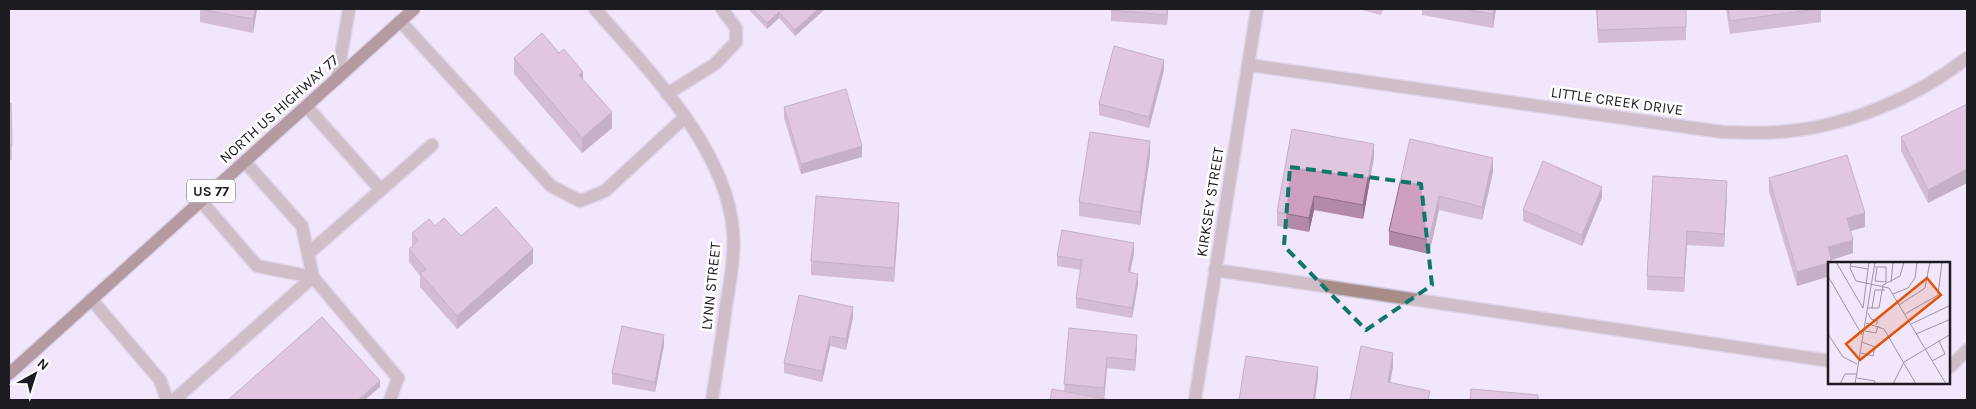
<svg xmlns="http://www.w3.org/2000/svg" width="1976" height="409" font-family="Karla,sans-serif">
<rect width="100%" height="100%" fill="#f1e6fc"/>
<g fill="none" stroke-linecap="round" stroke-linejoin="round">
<defs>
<g id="lane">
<path d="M400,21L551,186L580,201L605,191L685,117"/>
<path d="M667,94L715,64L736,42V28L722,9"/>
<path d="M307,107L381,190"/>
<path d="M245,162L302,226L313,277L398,378L390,400"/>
<path d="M200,200L257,266L313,277"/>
<path d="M308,254L432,145"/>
<path d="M1215,270L1830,361"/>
<path d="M91,299L160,380L167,400"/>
<path d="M1950,367L1967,350"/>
<path d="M174,400L313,277"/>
</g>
<g id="street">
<path d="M595,9C648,70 726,147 733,231C735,256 730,282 726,306C722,338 717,369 712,400"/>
<path d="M1249,65L1722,132C1740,132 1760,134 1779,132C1846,127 1914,99 1967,58"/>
<path d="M337,79L349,9"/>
<path d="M1195,400L1257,9"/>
</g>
<path id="primary" d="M9,374L414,9"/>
</defs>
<use href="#lane" stroke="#cbc1d5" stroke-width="15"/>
<use href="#street" stroke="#cbc1d5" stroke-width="15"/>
<use href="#primary" stroke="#cbc1d5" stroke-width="15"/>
<use href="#lane" stroke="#a78d87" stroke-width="12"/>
<use href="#street" stroke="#a78d87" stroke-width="12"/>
<use href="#primary" stroke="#6b4037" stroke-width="12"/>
</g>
<g fill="#b289a7">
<path d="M200,9H257L253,33L200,22Z"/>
<path d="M750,9H825L795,36L779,18L767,29L750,11Z"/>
<path d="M1111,9H1168L1167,25L1111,21Z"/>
<path d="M1358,9H1383L1381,15Z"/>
<path d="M1422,9H1496L1493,28L1422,15Z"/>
<path d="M1596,9H1686V40L1598,43Z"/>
<path d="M1726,9H1821V22L1730,34Z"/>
<path d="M514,58L583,80L612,128L582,153L514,74Z"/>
<path d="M1164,70L1149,128L1099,115V104Z"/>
<path d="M9,103H11L12,160H9Z"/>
<path d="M1967,104V183L1928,203L1901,151V137Z"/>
<path d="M784,107L862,157L801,174L784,118Z"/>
<path d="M1410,139L1493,172L1482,220L1439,210L1429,254L1389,245V231Z"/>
<path d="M1150,155L1140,225L1079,216V202Z"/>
<path d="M1374,157L1363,219L1314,210L1309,232L1277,226V212Z"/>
<path d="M1653,176L1727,194L1724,247L1687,245L1684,292L1647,290V276Z"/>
<path d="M1769,178L1865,227L1850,231L1853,253L1831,260L1832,263H1830V276L1797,286L1769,192Z"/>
<path d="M1602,197L1582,246L1523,221V210Z"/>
<path d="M899,216L894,282L811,275V261Z"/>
<path d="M435,226L461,236L533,263L457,329L420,287V276L409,262V249L412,246V233Z"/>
<path d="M1134,253L1130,272L1138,284L1132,318L1076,308V298L1081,270L1057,266V256Z"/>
<path d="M853,317L846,350L830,346L822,382L784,373V363Z"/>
<path d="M1069,328L1137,346L1135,371L1107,368L1104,399L1064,391Z"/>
<path d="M664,345L655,392L612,384V373Z"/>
</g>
<g fill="#916f88">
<path d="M255,9H257L253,33V19Z"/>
<path d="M818,9H825L795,36V30Z"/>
<path d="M1167,9H1168L1167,25Z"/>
<path d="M1494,9H1496L1493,28V14Z"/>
<path d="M779,12V18L767,29V23Z"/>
<path d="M1164,60V70L1149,128V117Z"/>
<path d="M583,72V87L579,75Z"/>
<path d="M612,112V128L582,153V138Z"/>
<path d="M1150,141V155L1140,225V212Z"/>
<path d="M1374,144V157L1363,219V205Z"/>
<path d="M862,146V157L801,174V164Z"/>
<path d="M1493,158V172L1482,220V207Z"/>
<path d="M1967,169V183L1928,203V190Z"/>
<path d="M1727,181V194L1724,247V234Z"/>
<path d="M1602,187V197L1582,246V235Z"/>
<path d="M1314,196V210L1309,232V218Z"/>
<path d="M1439,196V210L1429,254V240Z"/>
<path d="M899,203V216L894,282V268Z"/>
<path d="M1865,213V227L1847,232V218Z"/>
<path d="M1687,231V245L1684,292V278Z"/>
<path d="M1853,240V253L1828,261V247Z"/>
<path d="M1134,243V253L1128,283V272Z"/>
<path d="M533,249V263L457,329V316Z"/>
<path d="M1832,262V263H1830V276L1797,286V272Z"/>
<path d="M1138,274V284L1132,318V308Z"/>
<path d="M853,307V317L846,350V339Z"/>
<path d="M664,335V345L655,392V382Z"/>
<path d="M1137,335V346L1135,371V360Z"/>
<path d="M830,336V346L822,382V371Z"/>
<path d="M1393,353V367L1388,396V382Z"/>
<path d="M1107,357V368L1104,399V388Z"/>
<path d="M1318,367V378L1315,400H1313Z"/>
<path d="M380,381V387L365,400H358Z"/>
</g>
<g fill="#cf9fc2" stroke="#916f88">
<path d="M200,9H255L253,19Z"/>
<path d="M753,9H818L795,30L779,12L767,23Z"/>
<path d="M1111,9H1167V15L1111,10Z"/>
<path d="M1463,9H1494L1493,14Z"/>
<path d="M1597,9H1686V27L1598,30Z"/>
<path d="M1728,9H1817L1730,21Z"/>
<path d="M542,33L559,53L564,49L583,72L579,75L612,112L582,138L514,58Z"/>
<path d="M1114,46L1164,60L1149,117L1099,104Z"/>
<path d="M846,89L862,146L801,164L784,107Z"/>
<path d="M9,103H11L12,146H9Z"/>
<path d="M1967,104V169L1928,190L1901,137Z"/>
<path d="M1292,129L1374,144L1363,205L1314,196L1309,218L1277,212Z"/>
<path d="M1090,132L1150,141L1140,212L1079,202Z"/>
<path d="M1410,139L1493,158L1482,207L1439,196L1429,240L1389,231Z"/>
<path d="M1847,155L1865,213L1847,218L1853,240L1828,247L1832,262L1797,272L1769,178Z"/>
<path d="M1543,161L1602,187L1582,235L1523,210Z"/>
<path d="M1653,176L1727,181L1724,234L1687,231L1684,278L1647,276Z"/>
<path d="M816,196L899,203L894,268L811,261Z"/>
<path d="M496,207L533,249L457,316L420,273L426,269L409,249L418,241L412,233L429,219L435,226L444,218L461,236Z"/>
<path d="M1062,230L1134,243L1128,272L1138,274L1132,308L1076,298L1082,260L1057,256Z"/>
<path d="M799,295L853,307L846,339L830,336L822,371L784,363Z"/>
<path d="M322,317L380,381L358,400H228Z"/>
<path d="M622,326L664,335L655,382L612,373Z"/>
<path d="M1069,328L1137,335L1135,360L1107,357L1104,388L1064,384Z"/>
<path d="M1361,346L1393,353L1388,382L1430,391L1428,400H1350Z"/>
<path d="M1246,356L1318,367L1313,400H1239Z"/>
<path d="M1052,389L1110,400H1050Z"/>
<path d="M1471,389L1538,395V400H1470Z"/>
</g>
<path d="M0 0H1976V409H0ZM1290,167L1421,184L1432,285L1366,330L1284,246Z" fill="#f1e6fc" fill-opacity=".55" fill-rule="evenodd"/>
<path fill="none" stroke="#0f766e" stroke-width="4" stroke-dasharray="10 6" stroke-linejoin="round" d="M1290,167L1421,184L1432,285L1366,330L1284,246Z"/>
<g text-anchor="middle" stroke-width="5" stroke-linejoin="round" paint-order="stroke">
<rect fill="#fff" stroke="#625f64" stroke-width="1" x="187" y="179.5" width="48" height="23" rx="4"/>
<g font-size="14" font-weight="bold" fill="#1e1a22">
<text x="211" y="196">US 77</text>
</g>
<g font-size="15" fill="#1e1a22" stroke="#fff">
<text transform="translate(1617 101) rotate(8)" y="5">LITTLE CREEK DRIVE</text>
<text transform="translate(279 109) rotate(-42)" y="5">NORTH US HIGHWAY 77</text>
<text transform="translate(1210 202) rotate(-81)" y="5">KIRKSEY STREET</text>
<text transform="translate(711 286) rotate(-84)" y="5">LYNN STREET</text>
</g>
</g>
<g transform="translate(1828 262)">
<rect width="122" height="122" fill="#f1e6fc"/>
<path fill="none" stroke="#9d94a5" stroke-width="1" d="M8,0L35,46M23,0L22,6L28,19L61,26L118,122M22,4L40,7M47,5H58V20L47,19L49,6M0,14L34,73M63,20L65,0M65,32L80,26L87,16L89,0M71,43L97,26L102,0M35,46L41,0M39,46H51L55,23L72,14L76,0M44,46L47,28H57M40,51L43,57L50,59L48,63M77,52L110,33L114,0M38,61L56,67L88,122M83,62L123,43M37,69L48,71L50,64M0,72L15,95L29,102M88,72L123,57M33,91L45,94L47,85L34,80M104,99L117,92L111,79M29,116L47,119L46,122M12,122L17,112H28M27,122L47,0M65,122L76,100L123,72"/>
<path fill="#de560d" fill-opacity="0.15" stroke="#de560d" stroke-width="2.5" d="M99,16L113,33L32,98L18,82Z"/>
<rect width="122" height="122" fill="none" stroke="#1e1a22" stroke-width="2.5"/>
</g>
<rect width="1976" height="409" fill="none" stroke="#1e1a22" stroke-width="20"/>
<g transform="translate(35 374) rotate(39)" stroke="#ffffff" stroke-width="4" paint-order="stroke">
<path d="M0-4L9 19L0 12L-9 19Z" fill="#1e1a22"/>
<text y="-8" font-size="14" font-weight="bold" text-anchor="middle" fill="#1e1a22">N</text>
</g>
</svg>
